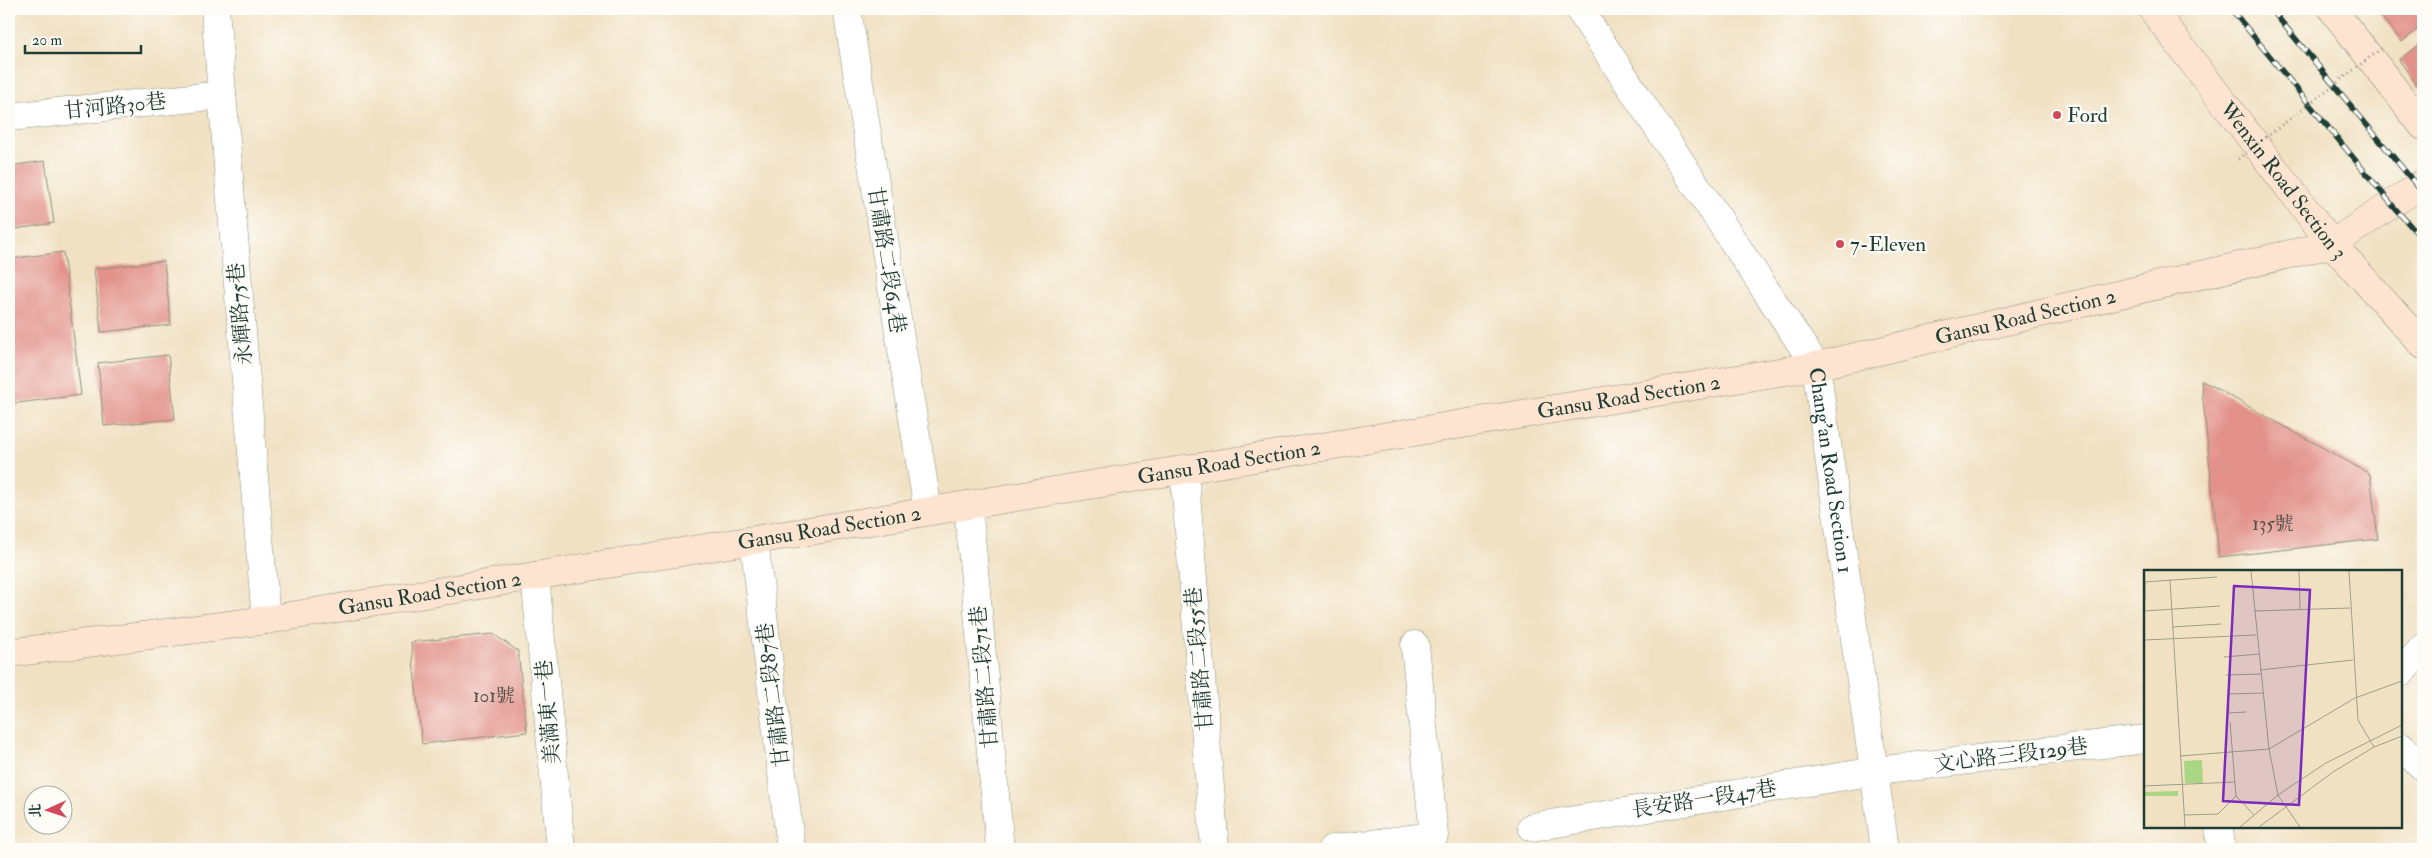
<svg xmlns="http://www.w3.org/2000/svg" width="2432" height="858" font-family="'IM FELL Double Pica','Noto Serif TC',serif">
<rect width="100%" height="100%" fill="#fdfcf7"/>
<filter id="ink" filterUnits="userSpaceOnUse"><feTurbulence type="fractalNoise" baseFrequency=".02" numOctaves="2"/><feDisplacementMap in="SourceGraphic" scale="10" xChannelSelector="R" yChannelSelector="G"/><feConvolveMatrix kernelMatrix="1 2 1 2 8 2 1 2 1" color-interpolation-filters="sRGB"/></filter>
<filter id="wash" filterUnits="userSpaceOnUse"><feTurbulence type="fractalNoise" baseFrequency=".0096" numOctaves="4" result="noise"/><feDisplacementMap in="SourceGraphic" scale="20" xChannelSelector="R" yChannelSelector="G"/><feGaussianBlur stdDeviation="1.12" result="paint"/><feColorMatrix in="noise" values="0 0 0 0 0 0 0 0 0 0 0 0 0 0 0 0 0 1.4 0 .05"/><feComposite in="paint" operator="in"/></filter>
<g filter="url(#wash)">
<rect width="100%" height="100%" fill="#f1e1c3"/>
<g id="blocks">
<g fill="#e2928a">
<path d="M2375,9H2423V25L2402,42Z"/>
<path d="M2423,42V85L2419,88L2399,60Z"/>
<path d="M45,161L54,223L9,230V166Z"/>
<path d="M63,252L81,395L9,404V259Z"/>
<path d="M164,261L171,325L101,332L94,269Z"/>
<path d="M168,355L175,419L104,426L98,363Z"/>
<path d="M2201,380L2370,474L2378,539L2219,557Z"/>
<path d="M493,634L518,651L527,732L422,744L411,642Z"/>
</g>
</g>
</g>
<g filter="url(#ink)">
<use href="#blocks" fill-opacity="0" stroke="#888f7c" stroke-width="1"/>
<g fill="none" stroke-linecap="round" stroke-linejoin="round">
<defs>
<g id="street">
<path d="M215,9L266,620"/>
<path d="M847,9L928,511"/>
<path id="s1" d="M1579,9L1816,366L1885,849"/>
<path d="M9,117L222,95"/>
<path d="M1184,469L1215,849"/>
<path d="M968,505L1000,849"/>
<path d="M754,540L791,849"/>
<path d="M535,576L561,849"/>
<path d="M2401,672L2423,648"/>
<path d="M2401,747L2423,767"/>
<path d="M1532,827L1876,771L2146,739"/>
<path d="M2219,827L2221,849"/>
<path d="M1332,849L1434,836L1415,645"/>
</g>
<g id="secondary">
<path id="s2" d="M2152,9L2332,244L2423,345"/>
<path d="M2332,9L2423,126"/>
<path id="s3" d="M9,653L266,620L1816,366L2332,244L2423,183"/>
</g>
</defs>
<use href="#street" stroke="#888f7c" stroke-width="29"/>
<use href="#secondary" stroke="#888f7c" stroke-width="29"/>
<use href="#street" stroke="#fff" stroke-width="28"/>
<use href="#secondary" stroke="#fde4d0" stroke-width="28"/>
<defs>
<g id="rail">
<path d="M2231,9L2393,206L2423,240"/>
<path d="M2271,9L2423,193"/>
</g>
</defs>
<use href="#rail" stroke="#1f3d34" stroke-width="5.5"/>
<use href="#rail" stroke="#fdfcf7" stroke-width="4" stroke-dasharray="11" stroke-linecap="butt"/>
<path stroke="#888f7c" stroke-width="3" stroke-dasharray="1 4" stroke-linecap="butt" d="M2238,159L2382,48"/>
</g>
</g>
<g fill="#d1495b" stroke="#fdfcf7" stroke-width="2">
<circle cx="2057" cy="115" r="5"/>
<circle cx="1840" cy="244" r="5"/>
</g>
<g text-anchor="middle" stroke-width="4.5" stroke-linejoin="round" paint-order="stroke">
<g font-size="19" fill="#50524a">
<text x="2273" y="530">135號</text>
<text x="494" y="702">101號</text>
</g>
<g font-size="21" fill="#1f3d34" stroke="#fdfcf7">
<text transform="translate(115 106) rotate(-6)" y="7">甘河路30巷</text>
<text dy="7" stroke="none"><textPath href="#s2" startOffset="216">Wenxin Road Section 3</textPath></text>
<text transform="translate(887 260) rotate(81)" y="7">甘肅路二段64巷</text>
<text transform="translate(240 314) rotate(-95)" y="7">永輝路75巷</text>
<text dy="7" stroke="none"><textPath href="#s3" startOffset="2045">Gansu Road Section 2</textPath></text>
<text dy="7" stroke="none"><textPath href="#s3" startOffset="1640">Gansu Road Section 2</textPath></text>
<text dy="7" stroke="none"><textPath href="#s3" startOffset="1235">Gansu Road Section 2</textPath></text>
<text dy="7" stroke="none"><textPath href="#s1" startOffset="534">Chang’an Road Section 1</textPath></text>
<text dy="7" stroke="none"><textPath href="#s3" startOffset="830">Gansu Road Section 2</textPath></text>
<text dy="7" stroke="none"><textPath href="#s3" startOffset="425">Gansu Road Section 2</textPath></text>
<text transform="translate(1199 659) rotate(-95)" y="7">甘肅路二段55巷</text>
<text transform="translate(984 677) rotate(-95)" y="7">甘肅路二段71巷</text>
<text transform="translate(773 695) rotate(-97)" y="7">甘肅路二段87巷</text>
<text transform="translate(548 712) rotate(-95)" y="7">美滿東一巷</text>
<text transform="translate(2011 755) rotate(-7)" y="7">文心路三段129巷</text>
<text transform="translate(1704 799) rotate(-9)" y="7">長安路一段47巷</text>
</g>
<g font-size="21" fill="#1f3d34" stroke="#fdfcf7" text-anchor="start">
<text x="2067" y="122">Ford</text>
<text x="1850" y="251">7-Eleven</text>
</g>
</g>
<g transform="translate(2144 570)">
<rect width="258" height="258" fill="#f1e1c3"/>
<path d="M58,190L59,213H41L40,191ZM34,221V226H0V222Z" fill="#a9d683"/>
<path fill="none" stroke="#9d9f8a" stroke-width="1" d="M107,1L125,179L134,225L156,257M155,1L156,39M205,1L214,150L230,177M26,10L41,257M0,12L73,7M1,12V29M0,41L76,36M110,41L206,38M28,57L77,54M0,70L112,65M80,87L115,84M116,100L209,90M82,105L117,104M102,142L85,143L84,124L119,123M86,152L92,226M36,186L125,179L211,128L258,111M0,216L91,212M92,226L110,245M40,245L74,244L92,226M96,257L134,225L182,193L258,155M115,257L189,202L230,177L258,166"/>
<path fill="#7b2cbf" fill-opacity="0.15" stroke="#7b2cbf" stroke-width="2.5" d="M90,16L166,20L155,235L79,231Z"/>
<rect width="258" height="258" fill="none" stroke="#1f3d34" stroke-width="2.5"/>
</g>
<rect width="2432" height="858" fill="none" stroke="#fdfcf7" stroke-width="30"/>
<g transform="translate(48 810) rotate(267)"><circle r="24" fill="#fdfcf7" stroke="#a4b0a9"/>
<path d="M0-4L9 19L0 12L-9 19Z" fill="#d1495b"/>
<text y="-8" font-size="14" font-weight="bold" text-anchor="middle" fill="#1f3d34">北</text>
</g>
<path d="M25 45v8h116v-8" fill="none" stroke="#1f3d34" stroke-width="2.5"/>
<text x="32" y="45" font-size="15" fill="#1f3d34" stroke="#fdfcf7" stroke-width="4" paint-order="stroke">20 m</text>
</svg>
